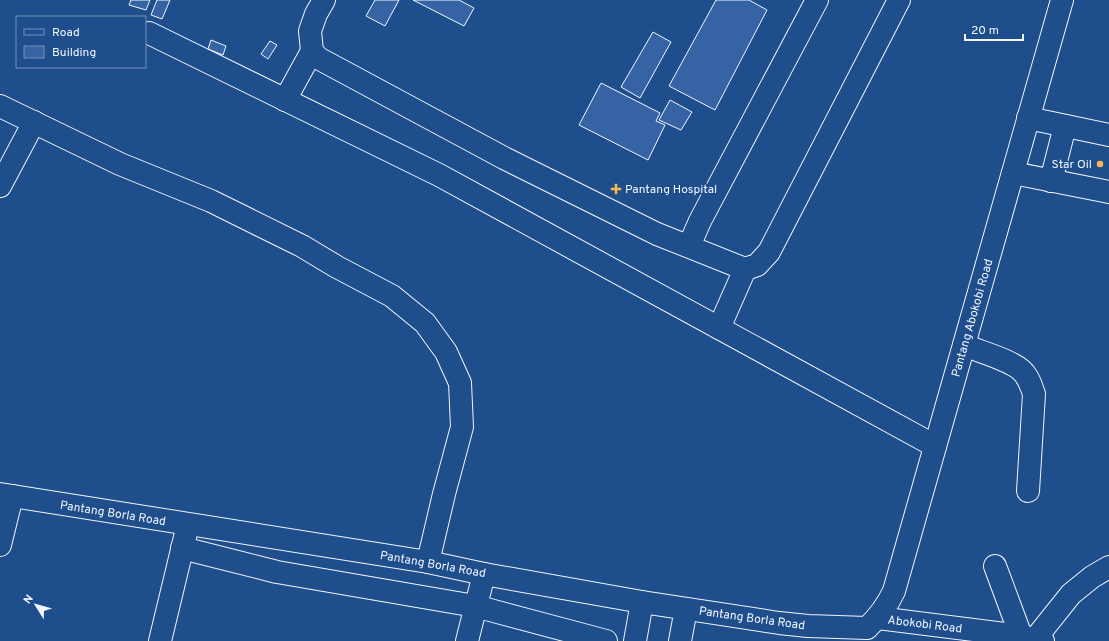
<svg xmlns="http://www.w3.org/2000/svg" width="1109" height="641" font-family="Overpass,sans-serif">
<rect width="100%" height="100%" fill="#1f4e8c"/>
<g fill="#3563a3" stroke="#f2f6ff">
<path d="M131,0H150L146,10L129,5Z"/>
<path d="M157,0H170L162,19L151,15Z"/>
<path d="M375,0H399L385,26L366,16Z"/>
<path d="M413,0H459L474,8L464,26Z"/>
<path d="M716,0H749L767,10L715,110L669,86Z"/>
<path d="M653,32L671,42L640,98L621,87Z"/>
<path d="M211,40L226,46L223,55L208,49Z"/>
<path d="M270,41L277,45L268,59L261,54Z"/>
<path d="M601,83L660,113L656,121L665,125L648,160L579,125Z"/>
<path d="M670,100L692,112L681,130L659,120Z"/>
</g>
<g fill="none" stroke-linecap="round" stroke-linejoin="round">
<defs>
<g id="minor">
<path d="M324,0L316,14L310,31L312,51L318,58L504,158L657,234L745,269L757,265L769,252L899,0"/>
<path d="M149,33L439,175L935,446"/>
<path d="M285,100L312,51"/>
<path d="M0,106L120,164L211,201L302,246L337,267L392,296L425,323L446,352L460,383L462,427L444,494L428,562"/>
<path d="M1028,118L1109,135"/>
<path d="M1013,173L1109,192"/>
<path d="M1051,181L1065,126"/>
<path d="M0,186L34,122"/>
<path d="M689,246L700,221L817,0"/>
<path d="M719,328L745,269"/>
<path d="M964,345C980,352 1008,359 1021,370C1028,376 1031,385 1034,394L1028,491"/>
<path d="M0,494L428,562L484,574L642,602L779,623L808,626L867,628"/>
<path d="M0,545L12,496"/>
<path d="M182,548L277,572L475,606L606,641"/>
<path d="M995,566L1021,636"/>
<path d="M878,618L1021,636L1043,641"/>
<path d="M867,628C879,617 887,606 894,591L1062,0"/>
<path d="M1035,639L1071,594L1092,577L1109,567"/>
<path d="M160,641L186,533"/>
<path d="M467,641L484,574"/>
<path d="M635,641L642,602"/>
<path d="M680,641L686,609"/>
</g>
</defs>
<use href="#minor" stroke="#f2f6ff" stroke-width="24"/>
<use href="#minor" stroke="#1f4e8c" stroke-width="22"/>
</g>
<g fill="#ffb74d" stroke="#1f4e8c" stroke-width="1.5">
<circle cx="1100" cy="164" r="4"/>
<path d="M614 183h4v4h4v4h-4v4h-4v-4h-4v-4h4z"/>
</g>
<g text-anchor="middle" stroke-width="3" stroke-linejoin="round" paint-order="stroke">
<g font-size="12" fill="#f2f6ff" stroke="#1f4e8c" text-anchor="end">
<text x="1092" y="168">Star Oil</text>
<text x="625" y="193" text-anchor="start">Pantang Hospital</text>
</g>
<g font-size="12" fill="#f2f6ff" stroke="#1f4e8c">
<text transform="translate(972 318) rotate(-74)" y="4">Pantang Abokobi Road</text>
<text transform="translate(113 513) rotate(9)" y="4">Pantang Borla Road</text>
<text transform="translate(433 564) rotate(10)" y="4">Pantang Borla Road</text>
<text transform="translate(752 618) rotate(8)" y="4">Pantang Borla Road</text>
<text transform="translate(925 624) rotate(7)" y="4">Abokobi Road</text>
</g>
</g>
<rect x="16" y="16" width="130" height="52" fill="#1f4e8c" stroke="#7391ba"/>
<rect x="24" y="29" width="20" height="6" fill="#1f4e8c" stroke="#7391ba"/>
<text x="52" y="36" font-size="12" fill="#f2f6ff">Road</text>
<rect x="24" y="46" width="20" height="12" fill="#3563a3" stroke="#7391ba"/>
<text x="52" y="56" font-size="12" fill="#f2f6ff">Building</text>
<g transform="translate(36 605) rotate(307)" stroke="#1f4e8c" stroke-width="3" paint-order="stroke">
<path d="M0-3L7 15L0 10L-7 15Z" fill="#f2f6ff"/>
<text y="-6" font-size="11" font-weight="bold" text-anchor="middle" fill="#f2f6ff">N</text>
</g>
<path d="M965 34v6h58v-6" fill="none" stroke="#f2f6ff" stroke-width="2"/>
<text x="971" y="34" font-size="12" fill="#f2f6ff" stroke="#1f4e8c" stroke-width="3" paint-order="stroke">20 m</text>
</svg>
